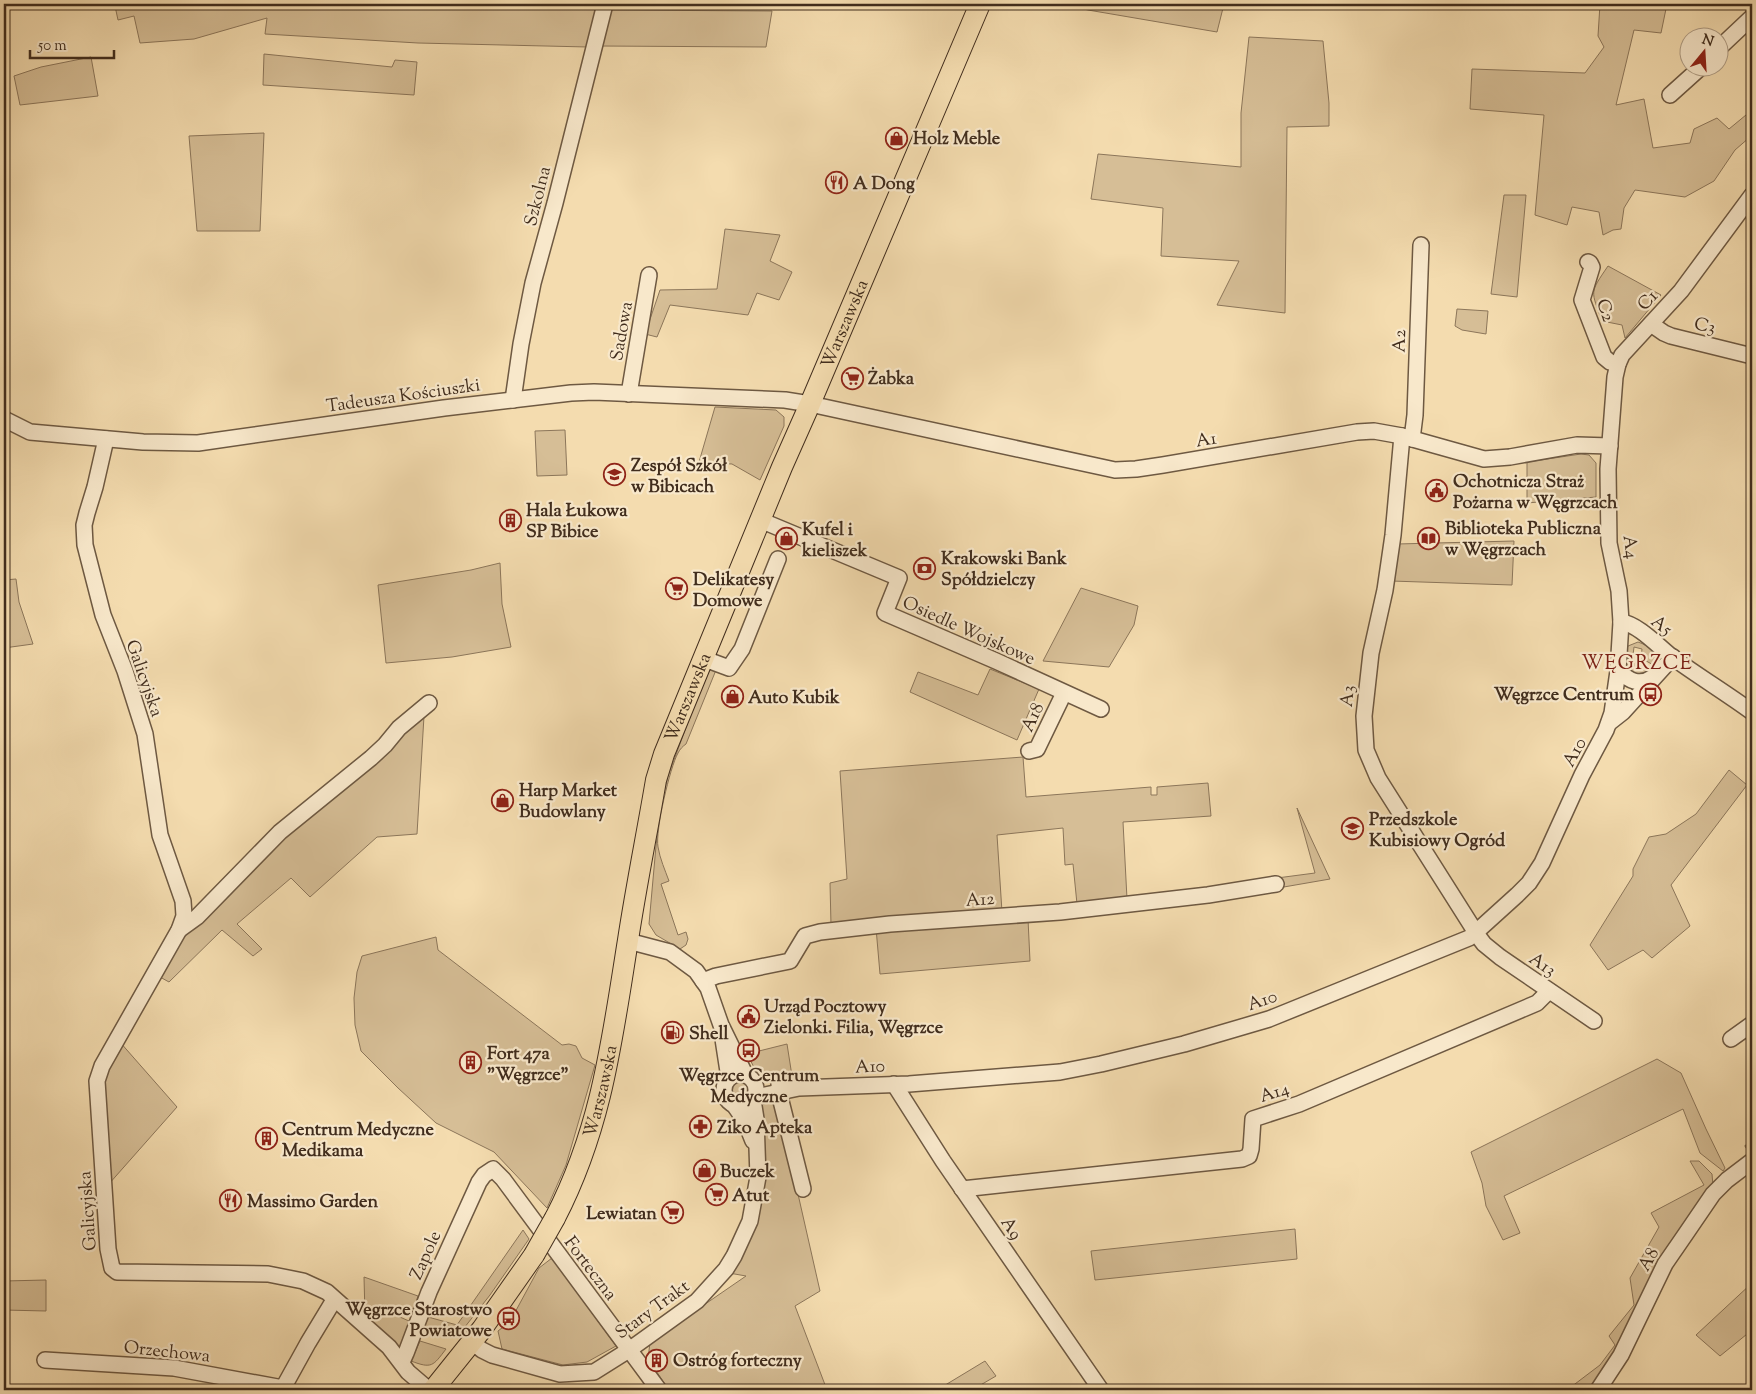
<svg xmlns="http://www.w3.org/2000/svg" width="1756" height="1394" font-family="'Sorts Mill Goudy',serif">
<rect width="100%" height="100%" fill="#f4dcaf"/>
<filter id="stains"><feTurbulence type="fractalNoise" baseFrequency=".004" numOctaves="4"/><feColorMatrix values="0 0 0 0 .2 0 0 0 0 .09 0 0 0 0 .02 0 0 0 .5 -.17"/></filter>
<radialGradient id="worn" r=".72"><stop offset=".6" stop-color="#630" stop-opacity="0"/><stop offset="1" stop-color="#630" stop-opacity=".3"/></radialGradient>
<g fill="#d6be96" stroke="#8c765a">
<path d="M122,4H600L588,47L418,43L265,34L267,18L194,39L140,43L134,16L118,20L115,6Z"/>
<path d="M1064,4H1224L1217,32L1088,10Z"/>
<path d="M1600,4H1667L1661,33L1634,30L1616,105L1644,99L1653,148L1690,143L1694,129L1717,118L1729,129L1752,110V139L1750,137L1735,150L1714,181L1685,197L1635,190L1624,208L1621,229L1613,230L1603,235L1599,212L1572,207L1567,225L1535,215L1544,115L1470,109L1472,69L1585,73L1604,47L1598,36Z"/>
<path d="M607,10L772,11L766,47L599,46Z"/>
<path d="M1249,37L1323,41L1329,103V126L1287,127L1285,313L1217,305L1239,261L1161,256L1163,208L1091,199L1098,154L1241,167V113Z"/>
<path d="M264,54L392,67L395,60L417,62L414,95L263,85Z"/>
<path d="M91,57L98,96L20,105L14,76L41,67Z"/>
<path d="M264,133L260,231H197L189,136Z"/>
<path d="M1504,195H1526L1517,297L1491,294Z"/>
<path d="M725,229L780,235L770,261L792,272L779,300L757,293L748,315L670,305L657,337L645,334L660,290L717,289Z"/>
<path d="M1608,266L1661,295L1625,338L1622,325L1602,321C1591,290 1589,294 1608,266Z"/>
<path d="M1457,309L1488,311L1486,334L1462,330L1455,326Z"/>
<path d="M715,407L776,410L784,417V426L760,480L732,464L699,462Z"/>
<path d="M565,430L567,475L537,476L535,431Z"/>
<path d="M1581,454L1589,455L1596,463V497L1527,503V462Z"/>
<path d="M1514,541L1512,585L1391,581L1397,544Z"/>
<path d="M500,563L502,604L511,647L452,657L386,663L378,585L471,570Z"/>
<path d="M16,579L19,602L33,644L4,648V580Z"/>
<path d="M1081,588L1138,606L1134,625L1109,667L1043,661Z"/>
<path d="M1638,642C1650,646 1657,653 1655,666L1641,658L1642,649L1634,647L1633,655L1626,651L1628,646Z"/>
<path d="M1624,656L1651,670L1637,677C1627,671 1624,668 1624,656Z"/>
<path d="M711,668L716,670L686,744C683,746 680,749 678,753C670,767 655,831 658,847C660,859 665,870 669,881L661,884L678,935L686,932L688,939L686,945L680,949L656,935L649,924L656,846L660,811L668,776L707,671Z"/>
<path d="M990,669L1039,689L1017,740L910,692L918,672L978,695Z"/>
<path d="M424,716L417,834L377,837L310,897L291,878L237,924L262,949L253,956L222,930L169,982L160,977L185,932L265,854Z"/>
<path d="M1023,757L1026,797L1151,787V795H1157V787L1208,783L1211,816L1123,822L1127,899L1077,904L1073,864L1065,865L1063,828L997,835L1002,912L831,925L830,883L847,879L840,771Z"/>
<path d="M1729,770L1747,785L1671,885L1690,926L1652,958L1643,950L1608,970L1590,945L1633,876V869L1649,837L1666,834L1696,814Z"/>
<path d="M1297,808L1330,879L1278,888L1277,878L1315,873Z"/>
<path d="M1028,919L1030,961L880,974L876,928Z"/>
<path d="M436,937L438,950L562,1045L569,1044L576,1046L582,1058L595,1065L566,1165L547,1208L494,1152L436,1123L398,1088L361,1051L355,1025L354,998L357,972L362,956Z"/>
<path d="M119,1041L177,1107L108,1185L101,1081Z"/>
<path d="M787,1044L792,1076H769L756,1071L747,1054Z"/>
<path d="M1657,1059L1681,1073L1706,1129L1725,1168L1723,1171L1700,1153L1683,1109L1504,1196L1520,1233L1503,1240L1486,1206L1482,1183L1471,1152Z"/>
<circle cx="740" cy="1090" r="8"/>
<path d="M772,1101L778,1106L820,1291L795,1306L827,1390H669L648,1359L650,1342L746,1276L729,1273L743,1249L761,1104Z"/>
<path d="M1690,1161H1699L1712,1174L1713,1186L1626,1336L1591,1390H1567L1600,1365L1615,1345L1609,1336L1634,1305L1630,1278L1659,1227L1651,1213L1704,1185Z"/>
<path d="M1295,1229L1297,1259L1095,1280L1091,1251Z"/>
<path d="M523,1230L529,1239L490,1295L457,1337L424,1326L428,1317L457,1325Z"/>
<path d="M552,1258L616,1346L587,1362L563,1365L502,1349L498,1331L507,1324L513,1316L539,1268Z"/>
<path d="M364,1277L418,1296L414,1309L396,1306L393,1314L409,1321L400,1349L365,1315Z"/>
<path d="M46,1280V1311L4,1310V1281Z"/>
<path d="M1752,1283V1330L1720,1356L1696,1335Z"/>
<path d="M420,1341L446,1349C433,1366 432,1369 411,1361Z"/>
<path d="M985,1361L996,1376L972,1390H937Z"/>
</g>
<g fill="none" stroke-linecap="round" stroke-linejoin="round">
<path stroke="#887257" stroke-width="3" d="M1746,1146L1752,1154"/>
<defs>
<g id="minor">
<path d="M1718,49L1752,17"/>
<path d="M1670,95L1700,68"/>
<path d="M1588,262L1590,263L1592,267L1582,300L1604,357L1610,362L1618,364"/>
<path d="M1651,324L1664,333L1671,336L1752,356"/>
<path d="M629,394L649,275"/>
<path d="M513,400L521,344L533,283L555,203L605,4"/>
<path d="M4,419L30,432L143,442L198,443L444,408L571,393L594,392L785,400L810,404L1115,470L1136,469L1163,465L1357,432L1374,431L1402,436L1484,459L1510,457L1577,445L1610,446"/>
<path d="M1402,436L1393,535L1385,590L1371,653L1364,716L1366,750L1378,778L1478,936L1484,944L1500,957L1594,1021"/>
<path d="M106,439L95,487L87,513L84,525L85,545L103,615L125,671L145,734L160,835L183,901L184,916L179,930L102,1066L97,1081L108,1249L112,1268L117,1272L268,1274L303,1281L327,1292L389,1347L408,1372L429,1390"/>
<path d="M1412,439L1415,415L1421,245"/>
<path d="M760,520L899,578L885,613L996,661L1101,709"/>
<path d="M1621,622C1638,624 1658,646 1672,657C1698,676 1726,693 1752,712"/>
<path d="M702,658L729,668L742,649L778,559"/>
<path d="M1618,671C1629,680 1639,687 1653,677"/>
<path d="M1609,723L1623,712L1673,657"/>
<path d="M1029,751L1037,749L1064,693"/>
<path d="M179,930L197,917L280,832L371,758L385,745L399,728L429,703"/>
<path d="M628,941L670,952L696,971L708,988L721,1025L745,1074"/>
<path d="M703,981L716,976L790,961L805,936L820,932L890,924L1060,912L1208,895L1276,884"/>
<path d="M723,1039L729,1078"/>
<path d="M1731,1039L1752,1024"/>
<circle cx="740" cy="1090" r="16"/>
<path d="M779,1084L780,1097L803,1189"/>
<path d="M894,1084L943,1161L1101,1390"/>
<path d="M755,1097L799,1088L909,1084L1060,1072L1101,1064L1184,1044L1269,1019L1469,938L1475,933L1517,895L1529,883L1542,863L1582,775L1606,730L1612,713L1618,671L1621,622L1619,591L1609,543L1608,469L1615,377L1618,364L1622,355L1681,291L1752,195"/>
<path d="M734,1105L745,1121L753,1141"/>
<path d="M962,1189L1242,1159L1249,1156L1251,1149L1253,1119L1299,1104L1537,1003L1549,991"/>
<path d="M472,1342L482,1350L492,1355L560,1374L594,1372L629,1350L697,1301L726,1269L734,1256L750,1221L758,1177L756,1119L753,1100"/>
<path d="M45,1360L174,1368L283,1388"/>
<path d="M402,1362L406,1353L429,1292L479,1182L484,1175L493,1169L503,1179L659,1390"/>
<path d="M282,1390L308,1343L334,1300"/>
<path d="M1598,1390L1621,1355L1665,1264L1685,1235L1713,1194L1727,1180L1752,1161"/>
</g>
<g id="major">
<path id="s1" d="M555,1218C602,1127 612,1040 628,940C636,887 647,833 656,780L664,754L782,467L810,404L980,4"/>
<path d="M433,1390L482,1329L534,1255"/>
</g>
</defs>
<use href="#minor" stroke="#6e5942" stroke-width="18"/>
<use href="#major" stroke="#412d1d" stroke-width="22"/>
<use href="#minor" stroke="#f8e8cb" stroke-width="15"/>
<use href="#major" stroke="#f4dcaf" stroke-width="20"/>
<defs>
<path id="major-bridge" d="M534,1255L555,1218"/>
</defs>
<use href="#major-bridge" stroke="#412d1d" stroke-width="22" stroke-linecap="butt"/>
<use href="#major-bridge" stroke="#f4dcaf" stroke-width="20"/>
</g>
<defs>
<symbol id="shop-ring" viewBox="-11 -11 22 22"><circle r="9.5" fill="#f8e8cb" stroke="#8f2418" stroke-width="1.5"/><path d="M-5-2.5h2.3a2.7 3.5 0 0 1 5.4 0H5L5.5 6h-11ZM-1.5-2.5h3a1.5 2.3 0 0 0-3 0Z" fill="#8f2418"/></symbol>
<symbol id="restaurant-ring" viewBox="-11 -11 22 22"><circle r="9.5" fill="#f8e8cb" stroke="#8f2418" stroke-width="1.5"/><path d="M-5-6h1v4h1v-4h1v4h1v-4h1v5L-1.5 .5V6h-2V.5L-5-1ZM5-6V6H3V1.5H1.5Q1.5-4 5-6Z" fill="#8f2418"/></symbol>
<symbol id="supermarket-ring" viewBox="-11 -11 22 22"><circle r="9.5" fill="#f8e8cb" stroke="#8f2418" stroke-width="1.5"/><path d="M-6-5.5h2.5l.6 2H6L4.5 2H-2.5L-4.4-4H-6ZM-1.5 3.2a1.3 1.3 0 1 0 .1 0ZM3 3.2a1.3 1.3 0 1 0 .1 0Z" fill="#8f2418"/></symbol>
<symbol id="school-ring" viewBox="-11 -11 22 22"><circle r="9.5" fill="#f8e8cb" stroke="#8f2418" stroke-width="1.5"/><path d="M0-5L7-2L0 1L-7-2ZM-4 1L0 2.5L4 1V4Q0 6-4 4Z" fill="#8f2418"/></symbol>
<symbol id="civic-ring" viewBox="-11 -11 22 22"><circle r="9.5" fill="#f8e8cb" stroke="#8f2418" stroke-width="1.5"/><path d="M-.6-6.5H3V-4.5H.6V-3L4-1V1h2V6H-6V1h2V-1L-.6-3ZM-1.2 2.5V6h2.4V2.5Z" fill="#8f2418"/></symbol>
<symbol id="building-ring" viewBox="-11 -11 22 22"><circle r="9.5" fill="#f8e8cb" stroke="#8f2418" stroke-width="1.5"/><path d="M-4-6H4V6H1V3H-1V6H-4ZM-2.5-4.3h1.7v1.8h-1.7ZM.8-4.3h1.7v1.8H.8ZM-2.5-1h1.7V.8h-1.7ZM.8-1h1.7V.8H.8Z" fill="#8f2418"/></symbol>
<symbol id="library-ring" viewBox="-11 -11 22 22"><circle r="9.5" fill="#f8e8cb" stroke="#8f2418" stroke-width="1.5"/><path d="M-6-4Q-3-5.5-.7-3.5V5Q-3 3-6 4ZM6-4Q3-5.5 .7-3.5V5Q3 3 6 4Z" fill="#8f2418"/></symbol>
<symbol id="bank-ring" viewBox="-11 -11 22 22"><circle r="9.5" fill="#f8e8cb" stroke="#8f2418" stroke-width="1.5"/><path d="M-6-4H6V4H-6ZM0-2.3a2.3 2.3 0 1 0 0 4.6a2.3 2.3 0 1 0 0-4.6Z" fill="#8f2418"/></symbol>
<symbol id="bus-ring" viewBox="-11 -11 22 22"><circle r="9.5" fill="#f8e8cb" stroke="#8f2418" stroke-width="1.5"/><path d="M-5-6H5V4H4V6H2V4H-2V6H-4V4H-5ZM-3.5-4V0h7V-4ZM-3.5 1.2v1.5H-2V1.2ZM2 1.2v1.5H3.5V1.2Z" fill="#8f2418"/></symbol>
<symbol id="fuel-ring" viewBox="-11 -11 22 22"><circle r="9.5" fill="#f8e8cb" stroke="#8f2418" stroke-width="1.5"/><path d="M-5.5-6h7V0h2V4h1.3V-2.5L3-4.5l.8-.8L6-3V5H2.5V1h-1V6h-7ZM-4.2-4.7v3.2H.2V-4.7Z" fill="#8f2418"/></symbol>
<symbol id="pharmacy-ring" viewBox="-11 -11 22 22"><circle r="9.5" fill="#f8e8cb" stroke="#8f2418" stroke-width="1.5"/><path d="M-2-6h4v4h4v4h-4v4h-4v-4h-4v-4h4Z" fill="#8f2418"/></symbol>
</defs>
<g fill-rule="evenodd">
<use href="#shop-ring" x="884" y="126" width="25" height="25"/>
<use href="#restaurant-ring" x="824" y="170" width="25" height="25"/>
<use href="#supermarket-ring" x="840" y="366" width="25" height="25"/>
<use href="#school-ring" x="602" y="462" width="25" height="25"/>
<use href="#civic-ring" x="1424" y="478" width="25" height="25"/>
<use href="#building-ring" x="498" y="508" width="25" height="25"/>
<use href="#library-ring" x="1416" y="526" width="25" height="25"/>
<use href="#shop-ring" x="774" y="526" width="25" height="25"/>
<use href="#bank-ring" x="912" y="556" width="25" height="25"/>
<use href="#supermarket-ring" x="664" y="576" width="25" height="25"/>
<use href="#bus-ring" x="1638" y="682" width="25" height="25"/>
<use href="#shop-ring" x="720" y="684" width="25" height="25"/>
<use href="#shop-ring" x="490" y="788" width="25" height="25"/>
<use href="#school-ring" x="1340" y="816" width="25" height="25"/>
<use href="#civic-ring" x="736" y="1004" width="25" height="25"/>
<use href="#fuel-ring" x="660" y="1020" width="25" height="25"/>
<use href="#bus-ring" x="736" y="1038" width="25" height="25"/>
<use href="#building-ring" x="458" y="1050" width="25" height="25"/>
<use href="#pharmacy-ring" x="688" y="1114" width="25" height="25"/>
<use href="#building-ring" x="254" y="1126" width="25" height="25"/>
<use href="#shop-ring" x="692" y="1158" width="25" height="25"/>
<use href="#supermarket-ring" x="704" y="1182" width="25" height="25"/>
<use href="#restaurant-ring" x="218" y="1188" width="25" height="25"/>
<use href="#supermarket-ring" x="660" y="1200" width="25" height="25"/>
<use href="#bus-ring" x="496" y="1306" width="25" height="25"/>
<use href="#building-ring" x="644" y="1348" width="25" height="25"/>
</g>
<g text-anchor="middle" stroke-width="4.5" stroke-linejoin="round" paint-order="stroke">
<g font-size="18" font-weight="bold" fill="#412d1d" stroke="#f8e8cb" text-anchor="start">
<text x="913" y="144">Holz Meble</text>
<text x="853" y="189">A Dong</text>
<text x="868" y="384">Żabka</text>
<text x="631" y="471">Zespół Szkół<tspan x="631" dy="21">w Bibicach</tspan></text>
<text x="1453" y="487">Ochotnicza Straż<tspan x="1453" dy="21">Pożarna w Węgrzcach</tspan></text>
<text x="526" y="516">Hala Łukowa<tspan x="526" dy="21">SP Bibice</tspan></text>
<text x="1445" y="534">Biblioteka Publiczna<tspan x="1445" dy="21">w Węgrzcach</tspan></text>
<text x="802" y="535">Kufel i<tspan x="802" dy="21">kieliszek</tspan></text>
<text x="941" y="564">Krakowski Bank<tspan x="941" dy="21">Spółdzielczy</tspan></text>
<text x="693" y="585">Delikatesy<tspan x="693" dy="21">Domowe</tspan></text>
<text x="1634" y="700" text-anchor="end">Węgrzce Centrum</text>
<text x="748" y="703">Auto Kubik</text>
<text x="519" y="796">Harp Market<tspan x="519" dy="21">Budowlany</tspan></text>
<text x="1369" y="825">Przedszkole<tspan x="1369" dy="21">Kubisiowy Ogród</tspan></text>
<text x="764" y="1012">Urząd Pocztowy<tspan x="764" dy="21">Zielonki. Filia, Węgrzce</tspan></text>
<text x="689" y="1039">Shell</text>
<text x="487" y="1059">Fort 47a<tspan x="487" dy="21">"Węgrzce"</tspan></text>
<text x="749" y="1081" text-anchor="middle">Węgrzce Centrum<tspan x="749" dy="21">Medyczne</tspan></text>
<text x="717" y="1133">Ziko Apteka</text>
<text x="282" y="1135">Centrum Medyczne<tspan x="282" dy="21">Medikama</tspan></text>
<text x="720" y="1177">Buczek</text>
<text x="732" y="1201">Atut</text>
<text x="247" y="1207">Massimo Garden</text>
<text x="657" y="1219" text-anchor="end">Lewiatan</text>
<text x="492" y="1315" text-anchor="end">Węgrzce Starostwo<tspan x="492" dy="21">Powiatowe</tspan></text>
<text x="673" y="1366">Ostróg forteczny</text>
</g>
<g font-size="18" fill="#412d1d" stroke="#f8e8cb">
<text transform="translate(537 196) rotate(-76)" y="6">Szkolna</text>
<text transform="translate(1647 300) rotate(-48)" y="6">C1</text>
<text transform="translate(1606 310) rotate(71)" y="6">C2</text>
<text dy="6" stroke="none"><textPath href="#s1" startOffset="945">Warszawska</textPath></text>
<text transform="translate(1705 325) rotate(13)" y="6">C3</text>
<text transform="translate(621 331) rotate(-80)" y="6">Sadowa</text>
<text transform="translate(1399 341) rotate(-88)" y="6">A2</text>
<text transform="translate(403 395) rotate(-8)" y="6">Tadeusza Kościuszki</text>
<text transform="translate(1206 439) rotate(-10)" y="6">A1</text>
<text transform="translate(1631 547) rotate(82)" y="6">A4</text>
<text transform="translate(1662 625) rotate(38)" y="6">A5</text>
<text transform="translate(969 630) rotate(24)" y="6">Osiedle Wojskowe</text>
<text transform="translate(145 678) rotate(71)" y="6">Galicyjska</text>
<text transform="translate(1347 696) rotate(-84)" y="6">A3</text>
<text dy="6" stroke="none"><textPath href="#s1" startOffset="540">Warszawska</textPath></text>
<text transform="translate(1032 717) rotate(-65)" y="6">A18</text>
<text transform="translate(1574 752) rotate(-62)" y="6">A10</text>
<text transform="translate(980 899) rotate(-4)" y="6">A12</text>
<text transform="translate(1543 964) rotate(35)" y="6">A13</text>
<text transform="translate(1262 1000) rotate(-19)" y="6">A10</text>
<text transform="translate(870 1066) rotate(-3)" y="6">A10</text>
<text dy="6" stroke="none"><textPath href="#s1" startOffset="135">Warszawska</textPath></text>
<text transform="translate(1274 1092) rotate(-18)" y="6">A14</text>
<text transform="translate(87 1211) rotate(-94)" y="6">Galicyjska</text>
<text transform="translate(1012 1228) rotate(56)" y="6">A9</text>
<text transform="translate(425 1255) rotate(-66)" y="6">Zapole</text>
<text transform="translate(1648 1259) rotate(-61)" y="6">A8</text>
<text transform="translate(591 1268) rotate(53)" y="6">Forteczna</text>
<text transform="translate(652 1309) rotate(-36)" y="6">Stary Trakt</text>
<text transform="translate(167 1351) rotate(6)" y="6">Orzechowa</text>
</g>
<g font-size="20" letter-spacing="1" fill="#7a1f14" stroke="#f8e8cb">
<text x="1637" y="669">WĘGRZCE</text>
</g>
</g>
<rect width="1756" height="1394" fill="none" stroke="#f4dcaf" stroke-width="20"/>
<rect x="5" y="5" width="1746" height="1384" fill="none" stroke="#412d1d" stroke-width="2.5"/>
<rect x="10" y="10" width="1736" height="1374" fill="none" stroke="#412d1d"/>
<g transform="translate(1704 52) rotate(18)"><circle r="24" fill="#f8e8cb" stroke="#af9d85"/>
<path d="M0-4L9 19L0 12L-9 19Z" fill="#8f2418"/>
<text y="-8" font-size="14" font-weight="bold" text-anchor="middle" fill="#412d1d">N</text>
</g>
<path d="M30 50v8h84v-8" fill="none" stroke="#412d1d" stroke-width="2.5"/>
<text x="38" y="50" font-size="15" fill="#412d1d" stroke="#f8e8cb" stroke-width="4" paint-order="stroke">50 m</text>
<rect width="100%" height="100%" filter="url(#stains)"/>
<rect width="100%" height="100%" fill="url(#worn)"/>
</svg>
